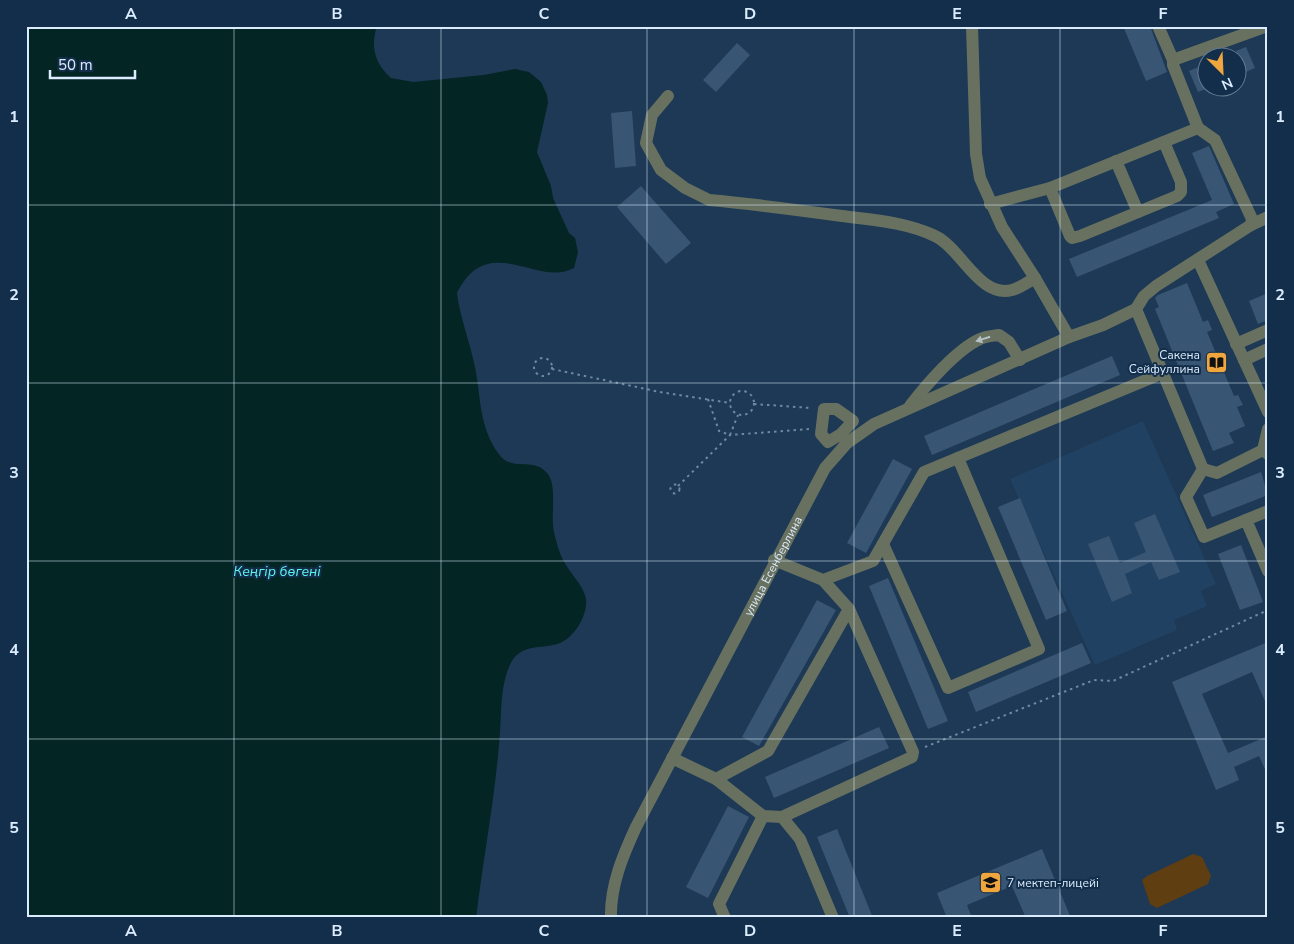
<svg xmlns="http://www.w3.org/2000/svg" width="1294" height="944" font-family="'Nunito Sans',sans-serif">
<rect width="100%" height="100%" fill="#1d3955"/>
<path fill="#214163" d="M1143,421L1216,584L1201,591L1207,606L1174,620L1177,630L1095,665L1010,479Z"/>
<path fill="#5f3e11" d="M1193,854L1202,857L1211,876L1208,884L1157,908L1150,904L1142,880L1147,876Z"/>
<path fill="#032524" d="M26,26H377C370,47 375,64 391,78L413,82L484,75L515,69L529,72L541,82L547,95L548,103L537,152L551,186L553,198L569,233L575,238L578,252L574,268C537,288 488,230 457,293C460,318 470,342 475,367C481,398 479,426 498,453C511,473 533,456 547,473C558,485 550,515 554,532C556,541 559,552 563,560C569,572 584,586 586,599C588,614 575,637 560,643C541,650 519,642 509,667C499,691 502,719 499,745C494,803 483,860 476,918H26Z"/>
<g fill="#395574">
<path d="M1123,26H1150L1167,72L1146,81Z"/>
<path d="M737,43L750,55L716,92L703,80Z"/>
<path d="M1246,47L1255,68L1236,76V51Z"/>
<path d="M1206,64V89L1198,92L1189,71Z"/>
<path d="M632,111L636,166L615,168L611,113Z"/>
<path d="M1209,146L1234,204L1216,212L1219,218L1077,277L1069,259L1212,200L1192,153Z"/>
<path d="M641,186L691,243L666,264L617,207Z"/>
<path d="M1187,283L1203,322L1208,320L1212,330L1207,332L1234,396L1238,395L1243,405L1237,407L1245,426L1229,433L1234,443L1213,451L1155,309L1159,307L1155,298L1158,295Z"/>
<path d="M1268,293V320L1258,324L1249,301Z"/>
<path d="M1112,356L1120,375L932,455L924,436Z"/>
<path d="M893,459L912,469L866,553L847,543Z"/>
<path d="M1261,472L1268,495L1212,517L1203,495Z"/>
<path d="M1020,498L1067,611L1046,620L998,507Z"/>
<path d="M1155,514L1180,572L1159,580L1151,562L1125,574L1132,593L1112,602L1088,544L1109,536L1120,563L1146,552L1134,523Z"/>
<path d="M1241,545L1263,602L1240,610L1218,554Z"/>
<path d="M888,578L948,721L928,729L869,586Z"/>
<path d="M817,600L836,610L759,746L742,737Z"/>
<path d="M1268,642V708L1252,672L1202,694L1228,753L1268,736V776L1259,756L1234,767L1239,780L1216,790L1172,682Z"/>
<path d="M1082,643L1091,663L976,712L968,692Z"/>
<path d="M879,727L889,748L774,798L765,777Z"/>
<path d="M728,806L749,817L708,898L686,887Z"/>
<path d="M837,829L873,918H850L817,837Z"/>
<path d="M1042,849L1071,918H1026L1012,886L967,905L972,918H947L937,893Z"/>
</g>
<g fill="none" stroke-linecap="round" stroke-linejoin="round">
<g stroke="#7188a0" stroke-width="2" stroke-dasharray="2.5 4" stroke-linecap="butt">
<circle cx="543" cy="367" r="9"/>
<path d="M552,369L660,392L730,403"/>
<circle cx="742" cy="403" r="12"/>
<path d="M708,399L719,431L730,435L738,415"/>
<path d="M754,404L811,408"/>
<circle cx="675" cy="489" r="4.5"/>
<path d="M678,486L730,435L809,429"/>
<path d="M925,747L1094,680L1113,681L1268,610"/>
</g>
<g stroke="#687160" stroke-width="12">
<path d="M972,26L976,154L980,178L1002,227L1035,278L1069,337"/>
<path d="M1173,60L1267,26"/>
<path d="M668,96L652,115L646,143L661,170L685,188L709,200C754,204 798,210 842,216C873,220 906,222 935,236C961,248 980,299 1012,290C1020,288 1028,282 1035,278"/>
<path d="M1116,161L1138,212"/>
<path d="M1050,188L1070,236L1072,238L1080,236L1177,196L1181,192V182L1164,142"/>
<path d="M990,204L1050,188L1198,128L1173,65V60L1158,26"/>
<path d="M1251,225L1268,217"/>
<path d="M1198,260L1268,412"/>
<path d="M1136,309L1203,469"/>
<path d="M1236,344L1268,330"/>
<path d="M1244,360L1268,349"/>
<path d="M910,406C926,385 956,350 980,339C986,336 993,336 999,335L1009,342L1020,360"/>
<path d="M1268,429L1263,450L1268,454"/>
<path d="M841,434L828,442L821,434L824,409H836L853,421L841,434L847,443"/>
<path d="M1203,469L1186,497L1204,537L1268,511"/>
<path d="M1203,469L1217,473L1263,450"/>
<path d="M1246,520L1268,571"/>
<path d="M883,544L948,688L1039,649L958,458"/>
<path d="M774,560L823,580L873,561L924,472L1163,373"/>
<path d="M672,758L716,779L768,751L849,609L823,580"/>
<path d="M716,779L763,816L782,817L800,839L833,918"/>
<path d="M782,817L912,757L913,752L849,609"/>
<path id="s1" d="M611,918C610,886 623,855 636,827L825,468L847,443L874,424L1069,337L1103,325L1136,309L1144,296L1156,286L1251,225L1252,219L1215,140L1198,128"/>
<path d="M725,918L719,904L763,816"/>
</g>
</g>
<defs><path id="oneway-solid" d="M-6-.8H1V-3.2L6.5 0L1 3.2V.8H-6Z" transform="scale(1.25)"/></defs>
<use fill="#b3c1c7" href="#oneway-solid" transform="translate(983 339) rotate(162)"/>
<path fill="none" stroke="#dbecfe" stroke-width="1" stroke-opacity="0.55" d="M234,26V918M441,26V918M647,26V918M854,26V918M1060,26V918M26,205H1268M26,383H1268M26,561H1268M26,739H1268"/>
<defs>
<symbol id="library-square" viewBox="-11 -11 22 22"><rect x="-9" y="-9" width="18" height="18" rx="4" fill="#f0a63f" stroke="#132e4a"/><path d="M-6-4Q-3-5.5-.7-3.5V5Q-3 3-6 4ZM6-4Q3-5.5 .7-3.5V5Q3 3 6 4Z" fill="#111"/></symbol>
<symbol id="school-square" viewBox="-11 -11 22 22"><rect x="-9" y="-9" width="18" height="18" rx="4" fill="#f0a63f" stroke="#132e4a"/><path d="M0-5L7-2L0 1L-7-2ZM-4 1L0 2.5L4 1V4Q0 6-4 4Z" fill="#111"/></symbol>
</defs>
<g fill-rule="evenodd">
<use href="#library-square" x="1204" y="350" width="25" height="25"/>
<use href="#school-square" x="978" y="870" width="25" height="25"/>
</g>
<g text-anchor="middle" stroke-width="4" stroke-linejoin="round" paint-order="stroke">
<g font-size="12" fill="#dbecfe" stroke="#132e4a" text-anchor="end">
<text x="1200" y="359">Сакена<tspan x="1200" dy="14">Сейфуллина</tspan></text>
<text x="1007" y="887" text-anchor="start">7 мектеп-лицейі</text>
</g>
<g font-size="12" fill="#dbecfe" stroke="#132e4a">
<text dy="4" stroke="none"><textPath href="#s1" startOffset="390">улица Есенберлина</textPath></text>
</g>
<g font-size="14" font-style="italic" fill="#5cf3ed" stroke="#132e4a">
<text x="277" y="576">Кеңгір бөгені</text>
</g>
</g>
<rect width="1294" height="944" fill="none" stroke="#132e4a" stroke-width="55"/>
<g transform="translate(1222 72) rotate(156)"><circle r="24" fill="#132e4a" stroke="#637a92"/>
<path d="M0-4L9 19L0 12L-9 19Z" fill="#f0a63f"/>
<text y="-8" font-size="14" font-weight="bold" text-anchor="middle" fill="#dbecfe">N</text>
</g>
<path d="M50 70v8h85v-8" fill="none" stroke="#dbecfe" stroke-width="2.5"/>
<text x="58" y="70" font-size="15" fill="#dbecfe" stroke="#132e4a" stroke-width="4" paint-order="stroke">50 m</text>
<rect x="28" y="28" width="1238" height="888" fill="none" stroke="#dbecfe" stroke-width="2"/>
<g font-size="16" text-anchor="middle" font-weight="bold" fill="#dbecfe">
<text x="131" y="19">A</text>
<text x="337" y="19">B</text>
<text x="544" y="19">C</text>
<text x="750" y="19">D</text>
<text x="957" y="19">E</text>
<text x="1163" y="19">F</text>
<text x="14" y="122">1</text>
<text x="1280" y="122">1</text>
<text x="14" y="300">2</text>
<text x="1280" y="300">2</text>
<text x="14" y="478">3</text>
<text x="1280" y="478">3</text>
<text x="14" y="655">4</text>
<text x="1280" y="655">4</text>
<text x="14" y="833">5</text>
<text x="1280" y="833">5</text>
<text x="131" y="936">A</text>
<text x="337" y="936">B</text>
<text x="544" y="936">C</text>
<text x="750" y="936">D</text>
<text x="957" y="936">E</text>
<text x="1163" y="936">F</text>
</g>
</svg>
